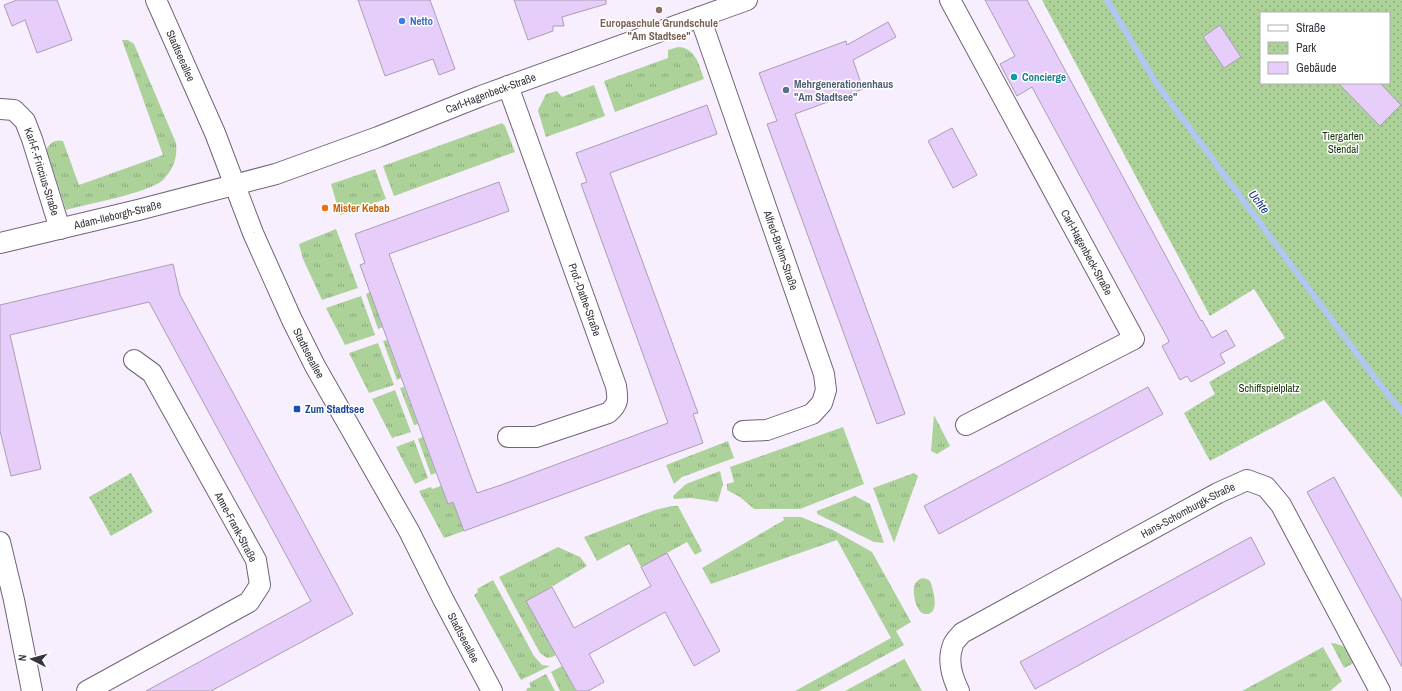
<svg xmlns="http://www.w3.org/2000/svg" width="1402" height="691" font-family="'Archivo Narrow',sans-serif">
<defs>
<pattern id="grass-tufts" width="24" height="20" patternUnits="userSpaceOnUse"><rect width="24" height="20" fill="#acd29a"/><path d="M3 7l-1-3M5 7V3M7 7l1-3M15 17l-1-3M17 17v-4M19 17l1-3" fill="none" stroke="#8dab7f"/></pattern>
<pattern id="park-dots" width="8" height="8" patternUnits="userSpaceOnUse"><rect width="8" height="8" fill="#acd29a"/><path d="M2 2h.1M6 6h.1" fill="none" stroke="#8dab7f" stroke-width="1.8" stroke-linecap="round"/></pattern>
</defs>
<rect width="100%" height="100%" fill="#f8effe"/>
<g fill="url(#grass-tufts)">
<path d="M122,40H128L134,44L176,143C178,157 173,170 163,180C149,193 87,204 66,210L47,151V148C51,142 56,139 63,141L79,185L163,155Z"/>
<path d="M678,47C696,48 699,65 704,79L615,112L604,81L668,58V50Z"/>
<path d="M594,85L605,116L546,137L538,111L539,108L546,94L557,91L562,97Z"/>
<path d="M502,123L505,126L515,152L394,196L383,166Z"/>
<path d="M375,169L386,199L340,215L331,184Z"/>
<path d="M336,229L358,288L322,300L303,259L299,244Z"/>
<path d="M370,292L383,327L378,329L366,294Z"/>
<path d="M361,296L375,335L345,345L326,308Z"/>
<path d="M387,340L401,378L397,380L383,341Z"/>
<path d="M378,343L394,385L369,393L349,353Z"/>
<path d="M404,387L418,424L414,425L400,388Z"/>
<path d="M395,390L411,432L392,438L372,399Z"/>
<path d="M934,415L950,446L937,454L931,451Z"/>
<path d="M843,427L864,484L800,509H754L740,497L727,490V484L734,482L730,467Z"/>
<path d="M423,437L436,473L431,475L418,439Z"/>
<path d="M414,440L428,478L415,484L396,447Z"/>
<path d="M728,441L734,458L682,477L674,484L666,465Z"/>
<path d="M720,471L723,484L718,502L691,498L674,499L673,496L686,484Z"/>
<path d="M914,473L918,476L894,543L873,488Z"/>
<path d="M441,486L448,504L453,502L464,531L444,538L419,491L431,487L432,489Z"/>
<path d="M855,496L870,504L884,543L874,542L817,514V511Z"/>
<path d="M672,506H678L702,551L695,555L687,542L641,567L629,544L597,561L584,537L655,510Z"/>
<path d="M783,517H801L833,530L872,552L911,622L896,631L904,645L819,691H795L891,638L837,540L711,584L702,568L784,520Z"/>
<path d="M558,547L580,557L587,566L527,601L556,655L552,657L547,658L540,653L499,577Z"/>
<path d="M923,578L929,580L931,583C933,591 940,611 928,614C925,614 924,614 922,613C915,608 912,591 915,584C917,580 920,579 923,578Z"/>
<path d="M493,580L534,656L542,665L550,666L521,680L474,595L478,592L477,589Z"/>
<path d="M1331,643C1344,644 1350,650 1356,662L1344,668Z"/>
<path d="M1323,647L1342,681L1330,691H1242Z"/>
<path d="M904,658L922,691H845L904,659Z"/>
<path d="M562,666L576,691H560L551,672Z"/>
<path d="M546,674L555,691H527L526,689L531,687L529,683Z"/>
</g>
<g fill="url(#park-dots)" fill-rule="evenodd">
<path d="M1042,0H1402V498L1324,400L1210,461L1184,413L1215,394L1209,382L1285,338L1254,289L1210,316ZM1261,13H1389V83H1261Z"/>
<path d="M131,473L153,512L111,536L89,497Z"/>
</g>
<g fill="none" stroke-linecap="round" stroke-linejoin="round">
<path stroke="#b1c7f3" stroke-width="6" d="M1107,0L1156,83L1372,374L1402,412"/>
</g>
<g fill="#e7cdfa" stroke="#aa9db4">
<path d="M17,0H57L72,40L37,53L25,20L12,26L4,5Z"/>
<path d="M358,0H430L455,69L439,75L433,59L385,76Z"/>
<path d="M514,0H606V4L562,17L564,26H553V31L528,40Z"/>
<path d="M985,0H1027L1201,321L1202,320L1212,338L1226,330L1235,346L1220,354L1225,363L1191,382L1187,376L1180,380L1162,346L1169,342L1168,339L1032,87L1017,96L1000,64L1015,56Z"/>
<path d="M888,22L896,37L853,60L863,89L795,114L905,414L877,424L767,124L777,121L759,73L846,41L847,45Z"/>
<path d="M1220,25L1241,57L1224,68L1203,37Z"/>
<path d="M1338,83H1380L1401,105L1380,126Z"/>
<path d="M707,105L717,134L610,173L698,413L693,414L703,443L464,531L453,502L448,504L430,456L360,265L365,263L355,234L499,182L509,211L389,254L477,493L501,485L668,423L581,184L587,182L576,153Z"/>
<path d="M952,128L977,175L953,188L928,141Z"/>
<path d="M173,264L180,295L353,614L211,691H146L311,601L149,302L10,335L41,469L11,476L0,431V305Z"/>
<path d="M1148,387L1163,414L939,534L924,506Z"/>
<path d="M1334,477L1402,601V667L1307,492Z"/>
<path d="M1251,537L1265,564L1035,689L1020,662Z"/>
<path d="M667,553L720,651L694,666L665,612L589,654L604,682L588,691H576L526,601L552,587L574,628L651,586L641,567Z"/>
</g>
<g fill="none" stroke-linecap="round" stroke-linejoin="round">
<defs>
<g id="street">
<path id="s1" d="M156,0L215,133L253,233L292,320L315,366L409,531L443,599L492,691"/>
<path id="s2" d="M950,0L1134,339L966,425"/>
<path id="s3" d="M700,17L824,374L826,390L822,403L812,414L767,430L743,431"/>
<path id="s4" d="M508,86L616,386C618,399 619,404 608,413L536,437H508"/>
<path id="s5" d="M0,109L14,110L25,121L32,139L60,229"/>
<path id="s6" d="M0,243L138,210L276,174L378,137L481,96L747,0"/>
<path d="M0,542L14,600L32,691"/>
<path d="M87,691L249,602L260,585L256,560L152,373L134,360"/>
<path id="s7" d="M959,691C952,677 947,660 953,645C954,641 959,637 962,633L1218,493L1247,480L1266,487L1281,505L1380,691"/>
</g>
</defs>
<use href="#street" stroke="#706479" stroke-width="22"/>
<use href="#street" stroke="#fff" stroke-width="20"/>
</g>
<circle fill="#8d6e63" stroke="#fff" stroke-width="1.5" cx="659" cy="10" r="4"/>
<circle fill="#3f7fe0" stroke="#fff" stroke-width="1.5" cx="402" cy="21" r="4"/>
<circle fill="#0f9aa8" stroke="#fff" stroke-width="1.5" cx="1014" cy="77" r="4"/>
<circle fill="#5c6f8a" stroke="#fff" stroke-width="1.5" cx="786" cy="90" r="4"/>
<circle fill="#e8710a" stroke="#fff" stroke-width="1.5" cx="325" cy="208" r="4"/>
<rect fill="#1a4fb4" stroke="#fff" stroke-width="1.5" x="293" y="405" width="8" height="8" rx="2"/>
<g text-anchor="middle" stroke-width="3" stroke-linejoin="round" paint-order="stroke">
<g font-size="11" font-weight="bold" fill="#366cbe" stroke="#fff" text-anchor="start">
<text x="410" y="25">Netto</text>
</g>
<g font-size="11" font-weight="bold" fill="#785e54" stroke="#fff">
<text x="659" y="27">Europaschule Grundschule<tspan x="659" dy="13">"Am Stadtsee"</tspan></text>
</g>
<g font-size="11" fill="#37323b" stroke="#fff">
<text dy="4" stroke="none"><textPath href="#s1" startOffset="61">Stadtseeallee</textPath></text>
<text dy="4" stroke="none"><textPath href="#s6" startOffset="514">Carl-Hagenbeck-Straße</textPath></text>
<text dy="4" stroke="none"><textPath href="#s5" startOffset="83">Karl-F.-Friccius-Straße</textPath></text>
<text dy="4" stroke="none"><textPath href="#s6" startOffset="121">Adam-Ileborgh-Straße</textPath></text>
<text dy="4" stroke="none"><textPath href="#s3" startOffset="247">Alfred-Brehm-Straße</textPath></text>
<text dy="4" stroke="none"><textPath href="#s2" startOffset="287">Carl-Hagenbeck-Straße</textPath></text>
<text dy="4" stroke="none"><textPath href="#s4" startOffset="227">Prof.-Dathe-Straße</textPath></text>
<text dy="4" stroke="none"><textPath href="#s1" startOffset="385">Stadtseeallee</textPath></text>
<text dy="4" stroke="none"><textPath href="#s7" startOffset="320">Hans-Schomburgk-Straße</textPath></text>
<text transform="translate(236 527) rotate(62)" y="4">Anne-Frank-Straße</text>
<text dy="4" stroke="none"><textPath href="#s1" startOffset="709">Stadtseeallee</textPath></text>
</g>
<g font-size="11" font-weight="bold" fill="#0d838f" stroke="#fff" text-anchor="start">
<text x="1022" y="81">Concierge</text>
</g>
<g font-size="11" font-weight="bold" fill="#4e5e75" stroke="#fff" text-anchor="start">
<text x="794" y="88">Mehrgenerationenhaus<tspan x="794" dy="13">"Am Stadtsee"</tspan></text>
</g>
<g font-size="11" fill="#133200" stroke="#fff">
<text x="1343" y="140">Tiergarten<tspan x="1343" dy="13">Stendal</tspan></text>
<text x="1269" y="392">Schiffspielplatz</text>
</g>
<g font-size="11" font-weight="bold" fill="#c56008" stroke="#fff" text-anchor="start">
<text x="333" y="212">Mister Kebab</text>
</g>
<g font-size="11" font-weight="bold" fill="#164399" stroke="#fff" text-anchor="start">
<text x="305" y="413">Zum Stadtsee</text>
</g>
<g font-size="12" font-style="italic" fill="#102e7f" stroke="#fff">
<text transform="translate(1259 202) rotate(53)" y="4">Uchte</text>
</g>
</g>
<rect x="1260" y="12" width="130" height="72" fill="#ffffff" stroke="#afadb1"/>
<rect x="1268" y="25" width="20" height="6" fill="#ffffff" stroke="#afadb1"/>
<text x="1296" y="32" font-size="12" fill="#37323b">Straße</text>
<rect x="1268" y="42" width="20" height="12" fill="url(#park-dots)" stroke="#afadb1"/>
<text x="1296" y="52" font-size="12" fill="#37323b">Park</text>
<rect x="1268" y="62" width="20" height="12" fill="#e7cdfa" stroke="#afadb1"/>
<text x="1296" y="72" font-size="12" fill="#37323b">Gebäude</text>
<g transform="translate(32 659) rotate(276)" stroke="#ffffff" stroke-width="3" paint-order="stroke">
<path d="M0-3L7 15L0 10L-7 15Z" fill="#37323b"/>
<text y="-6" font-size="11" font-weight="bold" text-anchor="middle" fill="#37323b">N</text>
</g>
</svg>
